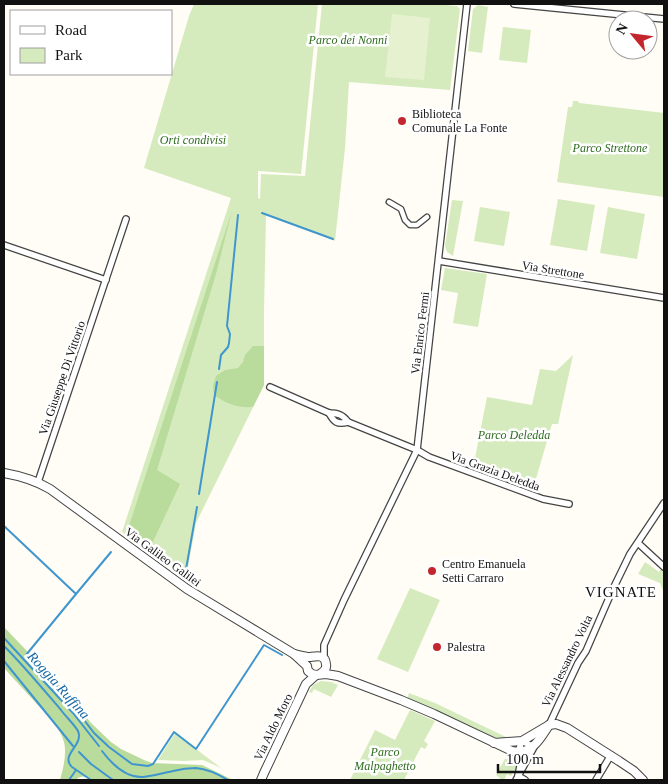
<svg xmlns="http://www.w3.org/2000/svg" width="668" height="784" font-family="'Times New Roman',serif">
<rect width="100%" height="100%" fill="#fffdf5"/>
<g fill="#d5ebbd">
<path d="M194,4H318L301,174L258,171V198L260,199L261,174L305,176L322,4H436L457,6L460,9L450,90L349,82L345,148L335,241L266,215L264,312V385L196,523L186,578L122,532L231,198L144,168L189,16Z"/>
<path d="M478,5L488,7L482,53L468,51L473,9Z"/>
<path d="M503,27L531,30L527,63L499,60Z"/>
<path d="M573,101H578L579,103L664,113V197L557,182L568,107H572Z"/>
<path d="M558,199L595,205L587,251L550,245Z"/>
<path d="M452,200L463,201L453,256L447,252L445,246Z"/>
<path d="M480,207L510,212L504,246L474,241Z"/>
<path d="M608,207L645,214L637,259L600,253Z"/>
<path d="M445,268L487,274L478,327L453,323L458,293L441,290Z"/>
<path d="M573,355L558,424H552L533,489L473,468L487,397L532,405L540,369L556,371Z"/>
<path d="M645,562L659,572L662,567L664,569V593L660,583L638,574Z"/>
<path d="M410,588L440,600L408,672L377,659Z"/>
<path d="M321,681L331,682L338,685L331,697L314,689L312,693L309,692L313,685Z"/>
<path d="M409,693L435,703L506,737V739L493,737L487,735L444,714L407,699Z"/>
<path d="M410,710L435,721L424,741L428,744L425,749L421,747L404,780H350L375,730L395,740Z"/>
<path d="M175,733L221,768L203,760L184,761L158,760Z"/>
<path d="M507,755L516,763V768L511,776L507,774L504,780H499L500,778L496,775Z"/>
</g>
<g fill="#b9dc9c">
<path d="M232,211L216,274L157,470L180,484L150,548L127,532Z"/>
<path d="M253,346H264V385L253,407C237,408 227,404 214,395L213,386L216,376L225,370L238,368L243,362L245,355Z"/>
<path d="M4,627L67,693L91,723L111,742L121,749L144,760L152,763L202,765L233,780H93C86,777 82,774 76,780H60C63,769 67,754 64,742C60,726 46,714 35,702C25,691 14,679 4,668Z"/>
</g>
<path fill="#e6f2cf" d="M392,14L430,18L424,80L385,77Z"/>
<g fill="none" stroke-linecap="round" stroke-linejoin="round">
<g stroke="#3f96cf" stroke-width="2">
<path d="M262,213L333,239"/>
<path d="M219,369L221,355L228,347L229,343L230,334L227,326L238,215"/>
<path d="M199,494L217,382"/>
<path d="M4,526L76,594L26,655L65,695L94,733L109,747L132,764L148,766L153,764L174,732L196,749L264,645L282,655"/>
<path d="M185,575L197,507"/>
<path d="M76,594L111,552"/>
<path d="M4,638L73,713L99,746"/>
<path d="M4,646C24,666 43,689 61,710C66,717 74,724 78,731C84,745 61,754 71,766"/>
<path d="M4,661L73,746"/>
<path d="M102,751C111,763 125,778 143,777C152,776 163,773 173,771C181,769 188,768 196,768C208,769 218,774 228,780"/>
<path d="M79,752L91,764L113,780"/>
<path d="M72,767L91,780"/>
<path d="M69,780L76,770"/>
</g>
<defs>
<path id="pedestrian" d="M389,202L401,209L405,220L410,225H417L427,217"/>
<g id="minor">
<path d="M514,4L664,19"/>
<path d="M4,245L106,280"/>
<path d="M439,261L664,298"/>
<path d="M270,387L329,413C338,413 343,415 348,422"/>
<path d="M329,413C334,422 337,425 348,422L417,450L429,457L543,499L569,504"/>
<path d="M38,482L126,219"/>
<path d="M638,543L664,567"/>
<path d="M324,659V645L344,600L417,450L467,4"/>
<path d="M549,725L578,663L586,651L612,591L630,554L664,503"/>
<path d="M518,776L525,780"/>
<path d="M516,780L534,747L522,741L518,752L520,766L518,776"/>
<path d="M596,780L611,755"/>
</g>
<g id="tertiary">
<path d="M4,473C21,476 35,480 50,489L187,589L294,654C299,655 305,657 310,657C317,656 325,654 326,664C327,669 324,671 320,674"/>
<path d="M294,654L307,666L308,671L312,674L316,675L326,674L338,676L401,700L434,714L512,751C532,755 540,739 549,725"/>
<path d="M494,743L522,741L549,725L556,724L567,728L619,761L634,771L643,780"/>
<path d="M261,780L264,773L306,684L316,675"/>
</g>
</defs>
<use href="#pedestrian" stroke="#444" stroke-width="7"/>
<use href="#minor" stroke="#444" stroke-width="8"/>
<use href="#tertiary" stroke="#444" stroke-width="10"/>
<use href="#pedestrian" stroke="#fff" stroke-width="4.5"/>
<use href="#minor" stroke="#fff" stroke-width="5.5"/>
<use href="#tertiary" stroke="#fff" stroke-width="8"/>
</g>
<g fill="#c4262e" stroke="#fff" stroke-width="2">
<circle cx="402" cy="121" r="5"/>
<circle cx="432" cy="571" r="5"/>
<circle cx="437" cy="647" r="5"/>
</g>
<g text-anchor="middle" stroke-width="5" stroke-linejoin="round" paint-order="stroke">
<g font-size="12" font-style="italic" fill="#2f6b1f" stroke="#fff">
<text x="348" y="44">Parco dei Nonni</text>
<text x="193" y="144">Orti condivisi</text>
<text x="610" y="152">Parco Strettone</text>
<text x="514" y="439">Parco Deledda</text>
<text x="385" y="756">Parco<tspan x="385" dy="14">Malpaghetto</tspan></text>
</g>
<g font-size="12" fill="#111" stroke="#fff" text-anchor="start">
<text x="412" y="118">Biblioteca<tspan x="412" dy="14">Comunale La Fonte</tspan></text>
<text x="442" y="568">Centro Emanuela<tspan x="442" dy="14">Setti Carraro</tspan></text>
<text x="447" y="651">Palestra</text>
</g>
<g font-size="12" fill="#111" stroke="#fff">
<text transform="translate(553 270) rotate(9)" y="4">Via Strettone</text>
<text transform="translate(420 333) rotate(-83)" y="4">Via Enrico Fermi</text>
<text transform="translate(62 378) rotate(-71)" y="4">Via Giuseppe Di Vittorio</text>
<text transform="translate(495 471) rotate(20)" y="4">Via Grazia Deledda</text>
<text transform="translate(163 557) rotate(36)" y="4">Via Galileo Galilei</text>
<text transform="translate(567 661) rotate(-64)" y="4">Via Alessandro Volta</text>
<text transform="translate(273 727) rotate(-64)" y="4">Via Aldo Moro</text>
</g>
<g font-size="14" font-style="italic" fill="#1768a6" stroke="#fff">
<text transform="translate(59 685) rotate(48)" y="5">Roggia Ruffina</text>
</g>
<g font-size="15" letter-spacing="1" fill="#111" stroke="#fff">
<text x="621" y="597">VIGNATE</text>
</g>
</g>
<rect width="668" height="784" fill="none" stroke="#111111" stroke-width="10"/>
<rect x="10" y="10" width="162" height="65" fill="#ffffff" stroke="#a0a0a0"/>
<rect x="20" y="26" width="25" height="8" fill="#ffffff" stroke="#a0a0a0"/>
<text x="55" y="35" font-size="15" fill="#111111">Road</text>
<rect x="20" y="48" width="25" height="15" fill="#d5ebbd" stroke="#a0a0a0"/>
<text x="55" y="60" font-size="15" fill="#111111">Park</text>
<g transform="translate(633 35) rotate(299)"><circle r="24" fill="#ffffff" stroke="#a0a0a0"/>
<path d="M0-4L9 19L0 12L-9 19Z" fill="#c4262e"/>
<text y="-8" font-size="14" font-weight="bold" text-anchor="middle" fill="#111111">N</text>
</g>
<path d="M498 764v8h102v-8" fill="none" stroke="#111111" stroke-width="2.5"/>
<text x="506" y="764" font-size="15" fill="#111111" stroke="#ffffff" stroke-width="4" paint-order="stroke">100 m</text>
</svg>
